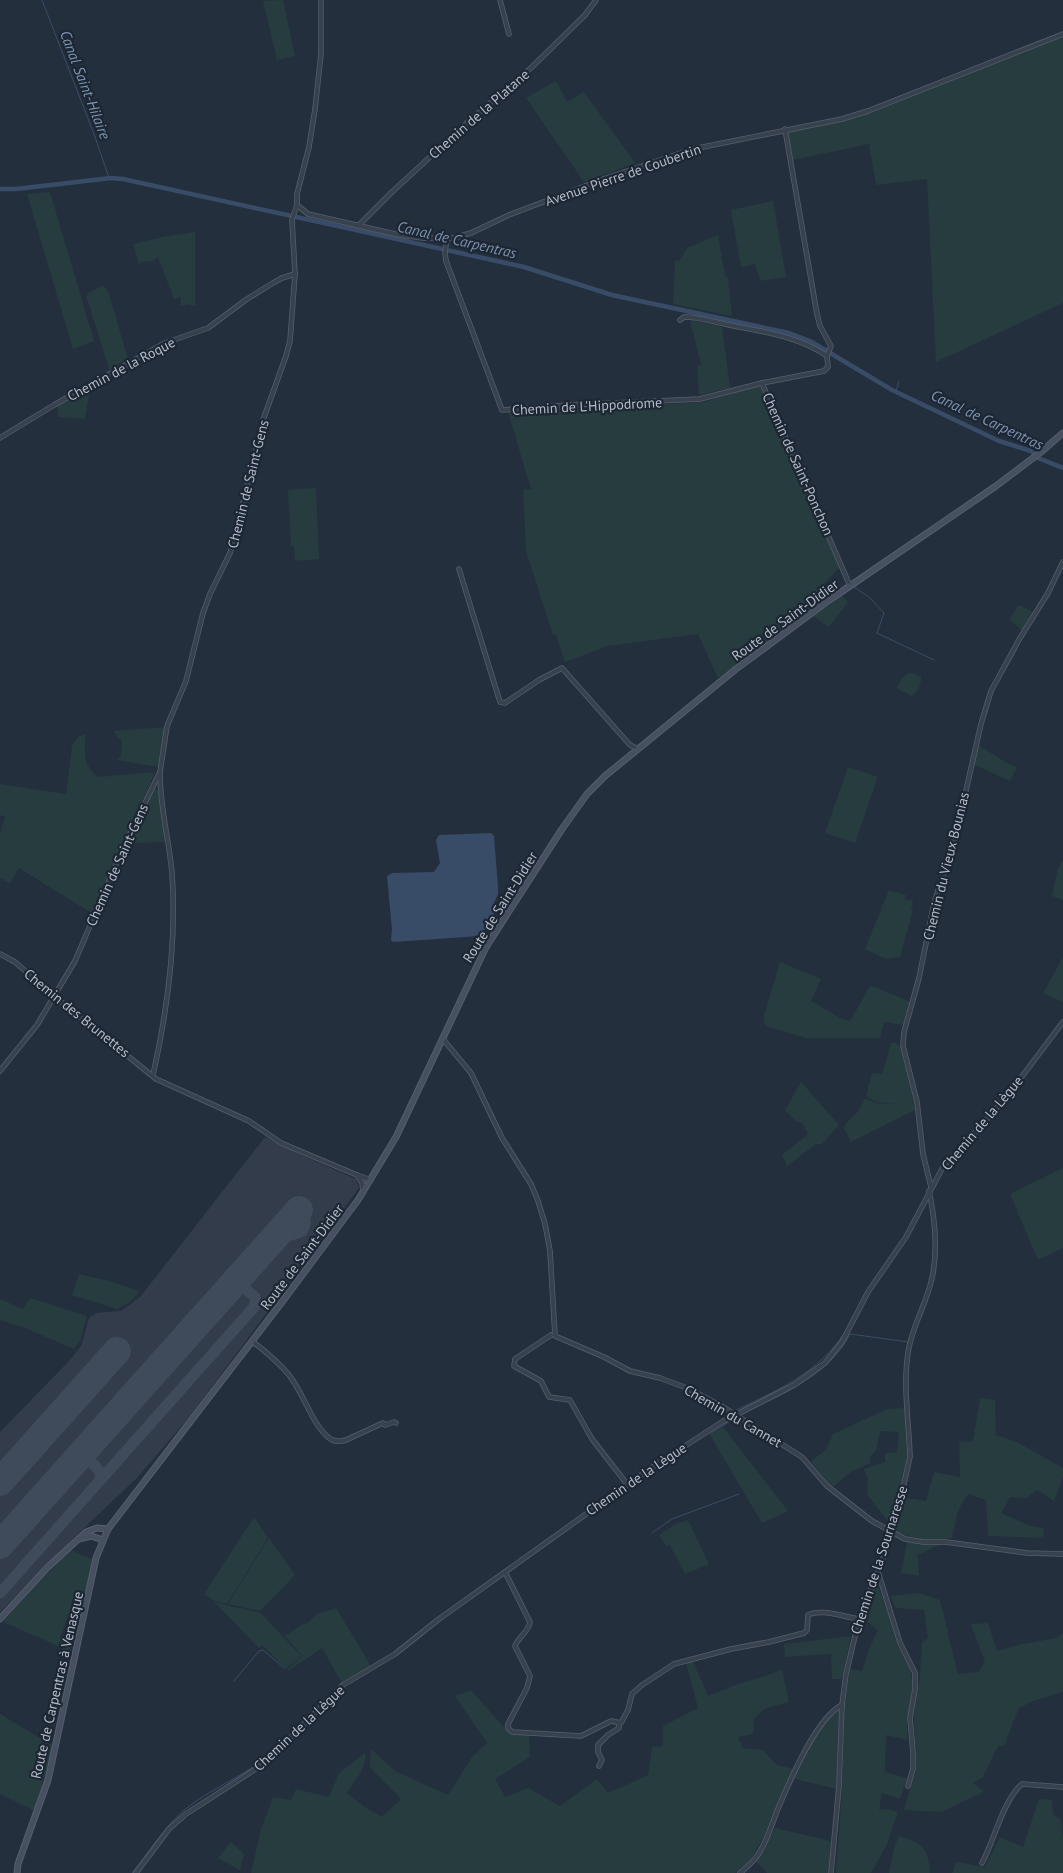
<svg xmlns="http://www.w3.org/2000/svg" width="1063" height="1873" font-family="'PT Sans',sans-serif">
<rect width="100%" height="100%" fill="#242f3e"/>
<path fill="#323c4b" d="M265,1137L301,1155L356,1179L359,1188L191,1415L137,1478L82,1530L0,1612V1432L69,1361L81,1346L89,1318L96,1313L121,1311L140,1297Z"/>
<g fill="#263c3f">
<path d="M283,0L295,56L277,60L263,1Z"/>
<path d="M1063,36V303L936,362L927,179L876,185L869,144L792,160L787,132L871,113Z"/>
<path d="M556,81L567,102L584,92L635,163L584,182L526,98Z"/>
<path d="M50,192L94,341L73,349L27,194Z"/>
<path d="M773,201L786,277L761,281L755,264L741,267L731,210Z"/>
<path d="M195,232V306L187,304L181,306V297L174,299L158,257L151,262L143,261L139,264L133,244L163,237Z"/>
<path d="M718,235L725,276L728,278L732,316L673,304L675,261L680,260L687,248Z"/>
<path d="M102,286L106,288L109,294L128,359L109,369L87,298V294Z"/>
<path d="M690,320L722,327L730,388L699,395L697,366L701,365Z"/>
<path d="M756,386L761,387L766,397L841,566L825,583L821,596L824,600L718,678L698,634L608,646L565,662L556,635H553L526,551L523,490L531,489L508,412L545,407L602,405L603,408L704,402Z"/>
<path d="M90,388L85,419L58,417V406L61,403Z"/>
<path d="M316,488L319,559L295,561L294,546H291L288,490Z"/>
<path d="M842,596L848,602L829,627L813,616Z"/>
<path d="M1019,605L1033,612L1022,630L1009,620Z"/>
<path d="M909,673H913L921,677C922,683 917,692 912,696L896,688L903,677Z"/>
<path d="M166,727L158,767L117,760L121,756L122,740L117,737L114,731Z"/>
<path d="M85,734C86,755 81,762 98,777L155,772L93,914L19,868L10,883L0,878V832L6,817L0,815V784L66,794L72,746L78,737Z"/>
<path d="M978,745L1012,766L1017,767L1010,781L973,764Z"/>
<path d="M848,767L878,777L855,843L825,833Z"/>
<path d="M155,787L158,791L166,842L129,843Z"/>
<path d="M1063,860V900L1052,896L1058,868Z"/>
<path d="M889,890L906,895L904,899L913,901L911,909L913,910L900,957L886,959L865,949Z"/>
<path d="M1062,959H1063V1002L1043,993Z"/>
<path d="M780,962L821,979L811,1001L840,1018L850,1021L870,986L878,988L910,1002L904,1025L884,1022L880,1038H806L769,1027L764,1024V1016Z"/>
<path d="M891,1043H895L902,1048L915,1110L851,1142L844,1128L846,1123L857,1113L865,1098L877,1103L896,1104L877,1102L866,1096L872,1073L882,1074Z"/>
<path d="M801,1082L839,1125L822,1144H816L787,1166L782,1155L808,1134L803,1124L796,1121L785,1110Z"/>
<path d="M1063,1168V1248L1038,1260L1010,1194Z"/>
<path d="M79,1274L110,1281L139,1291C134,1301 127,1304 117,1309L72,1295Z"/>
<path d="M30,1298L87,1316L81,1339L74,1349L25,1328L0,1320V1299L23,1309Z"/>
<path d="M980,1398L995,1400L996,1435L1017,1442L1063,1468V1477L1054,1501L1037,1490L1026,1498L1010,1497L1001,1513L1030,1526L1044,1528L1043,1538L988,1536L986,1500L968,1494L958,1511L952,1538L924,1540L895,1532L891,1525L896,1505L901,1497L926,1501L934,1472L960,1477L959,1442L973,1441Z"/>
<path d="M904,1408C912,1428 909,1462 903,1482C899,1496 892,1509 889,1523L867,1494L868,1479L864,1469L885,1462V1453L897,1452L899,1432L880,1431L876,1451L870,1456V1463L851,1472L833,1487L829,1485L811,1461L825,1451L833,1434L887,1409Z"/>
<path d="M723,1427L788,1511L762,1523L710,1435Z"/>
<path d="M254,1517L268,1538L227,1604L214,1601L204,1594Z"/>
<path d="M688,1520L709,1564L685,1574L670,1545L666,1546L659,1535L676,1524Z"/>
<path d="M269,1538L295,1575L260,1611L228,1604Z"/>
<path d="M907,1542L941,1544L918,1555L919,1576L901,1573Z"/>
<path d="M71,1550L92,1559L82,1616L68,1615L61,1636L73,1641L69,1651L3,1622L33,1588Z"/>
<path d="M876,1582L888,1611L896,1643L910,1668L913,1685L907,1724V1740L886,1735L885,1772L907,1778L900,1799L882,1793L879,1810L886,1809L898,1812L887,1844L871,1873H836L842,1790L845,1702L850,1669L862,1671L870,1647L878,1630L861,1617Z"/>
<path d="M919,1593L940,1600L958,1674L978,1672L985,1662L971,1624L988,1623L997,1651L1022,1644L1056,1638L1063,1633V1692L1033,1701L1019,1708L1004,1746H998L983,1777L973,1783L984,1792L941,1812L904,1810L916,1769L914,1714L920,1676L922,1642L928,1638L924,1610L896,1608L890,1596Z"/>
<path d="M214,1602L261,1613L301,1656L286,1669L262,1645L259,1648Z"/>
<path d="M336,1608L371,1666L342,1683L322,1648L288,1671L287,1670L302,1656L285,1636L303,1624L308,1623L317,1614Z"/>
<path d="M851,1636L842,1679H832L831,1654L785,1657L784,1644Z"/>
<path d="M693,1661L708,1696L741,1683L766,1676L782,1669L789,1702L766,1708L754,1718L753,1734L738,1737L743,1748L763,1750L777,1765L794,1769L770,1826L751,1859L735,1873H251L260,1832L273,1797L291,1800L296,1789L329,1797L339,1773L365,1753C367,1768 354,1781 347,1793L366,1808L382,1817L401,1799L370,1768L371,1749L395,1771L448,1795L472,1757L487,1743L455,1696L471,1690L509,1733L529,1734L530,1757L495,1779L505,1797L528,1788L560,1806L597,1779L608,1793L648,1775L652,1747L663,1746V1726L698,1708L686,1663Z"/>
<path d="M839,1710L837,1789L795,1779C802,1761 823,1720 839,1710Z"/>
<path d="M0,1714L53,1746L35,1811L0,1794Z"/>
<path d="M1039,1799L1052,1800L1053,1814L1061,1820L1063,1839V1873H952L956,1862L985,1867L1000,1837L1023,1847Z"/>
<path d="M775,1828L831,1841L829,1873H767L756,1861Z"/>
<path d="M899,1836C923,1843 928,1848 930,1873H889L894,1848Z"/>
<path d="M231,1842L244,1854L240,1870L218,1858Z"/>
</g>
<path fill="#394c67" d="M491,833L494,836L498,887V894L493,905L495,908L493,919L480,936L393,942L391,940L392,930L387,876L392,873L434,872L440,863L436,840L439,835Z"/>
<g fill="none" stroke-linecap="round" stroke-linejoin="round">
<g stroke="#394c67" stroke-width="1">
<path d="M42,0L94,134L109,178"/>
<path d="M896,391L899,381"/>
<path d="M902,553L854,587L869,597L884,613L877,633L934,660"/>
<path d="M734,1411C776,1391 819,1373 845,1332"/>
<path d="M741,1415C781,1394 828,1377 850,1334L908,1342"/>
<path d="M710,1434L735,1418"/>
<path d="M652,1533L672,1519L739,1494"/>
<path d="M234,1681L259,1651L263,1650L284,1668"/>
<path d="M294,1731L341,1683"/>
<path d="M132,1873C149,1852 163,1829 183,1811C212,1787 248,1775 276,1750"/>
</g>
<path stroke="#394c67" stroke-width="4.5" d="M0,189H16L111,178L123,179L524,267L612,295L789,333L810,341L892,390L999,441L1031,451L1038,458L1063,468"/>
<g stroke="#3f4a5a" stroke-width="11">
<path d="M270,1243L302,1231C307,1224 307,1215 297,1213"/>
<path d="M87,1447C82,1462 101,1464 101,1478"/>
<path d="M74,1461L81,1458L89,1460"/>
<path d="M0,1593L255,1306V1297L236,1281"/>
</g>
<g stroke="#3f4a5a" stroke-width="28">
<path d="M0,1482L117,1351"/>
<path d="M0,1545L299,1210"/>
</g>
<defs>
<g id="street">
<path d="M500,0L509,34"/>
<path d="M297,205L308,214L399,235L423,238H453L471,233L509,215L606,178L693,149L842,119L868,111L1063,34"/>
<path d="M359,225L392,192L469,121L532,67L585,15L596,0"/>
<path d="M447,238L445,252L446,261L502,410L568,405L700,399L762,383L824,371L828,367L827,356L831,346L820,326L817,314L785,129"/>
<path d="M680,320L684,317C699,317 715,322 729,325C764,332 798,336 827,356"/>
<path d="M762,383L850,586"/>
<path d="M0,438L54,405L165,343L208,328L247,299L273,283L282,278L295,274"/>
<path d="M459,569L500,702L505,703L539,680L562,668L630,745L638,749"/>
<path d="M0,954L15,962L54,996L156,1079L249,1121L281,1143L357,1175L371,1180"/>
<path d="M442,1038L471,1073L502,1138L531,1184L538,1201L545,1224L550,1251L555,1336L604,1357L630,1371L660,1378L687,1388L723,1407L802,1457L827,1486L872,1521L905,1539L923,1542H946L1027,1553L1063,1554"/>
<path d="M0,1071L37,1025L75,961L124,846L160,772L167,726L186,681L203,613L210,594L230,553L235,536L263,420L286,356L290,341L295,274L292,220L297,205V194L309,147L315,109L321,54V0"/>
<path d="M153,1075C168,1008 177,941 172,873C169,840 160,807 160,774"/>
<path d="M357,1175L362,1183L363,1191"/>
<path d="M931,1187L923,1154L917,1102L903,1046L904,1032L919,978L934,903L956,835L981,724L991,691L1020,638L1048,593L1063,562"/>
<path d="M551,1335L515,1359L514,1366L541,1381L549,1397L570,1400L592,1439L627,1484"/>
<path d="M252,1341C265,1351 279,1363 289,1375C303,1392 312,1424 328,1437C333,1442 339,1442 346,1440L383,1423L385,1425L394,1422L396,1423"/>
<path d="M505,1572L530,1622C529,1632 518,1637 515,1646L530,1676L527,1688L508,1724V1728L512,1732L581,1736L611,1721L621,1723L628,1710L632,1694L642,1685L674,1664L731,1649L769,1642L804,1633L807,1630L808,1615C821,1608 844,1617 859,1619"/>
<path d="M878,1572L900,1643L915,1673V1689L910,1718L913,1753V1769L908,1786"/>
<path d="M599,1766L602,1760L598,1752V1745L608,1735L619,1728V1723"/>
<path d="M982,1863C995,1839 1002,1802 1022,1784L1063,1787"/>
<path d="M136,1873L169,1829L186,1814L265,1763L343,1685L395,1654L439,1619L645,1472L722,1422L794,1385L825,1363L842,1342L868,1292L906,1237L943,1167L982,1125L1011,1091L1063,1022"/>
<path d="M740,1873C745,1869 750,1864 754,1860C767,1844 772,1822 780,1804C791,1778 817,1717 842,1705"/>
<path d="M831,1873L839,1786L842,1705L846,1674L859,1619L886,1551L892,1515L903,1488L910,1457C909,1421 902,1383 909,1347C914,1323 927,1302 932,1278C938,1252 935,1218 929,1191"/>
</g>
<g id="secondary">
<path d="M79,1539L91,1536L103,1540"/>
<path d="M0,1619L47,1568L86,1532L97,1528L108,1529"/>
<path d="M17,1873L18,1864L48,1780L96,1558L108,1529L282,1302L358,1200L396,1137L486,947L562,829L587,794L605,776L736,669L828,601L996,486L1041,452L1063,433"/>
</g>
</defs>
<use href="#street" stroke="#565f6c" stroke-width="5.5"/>
<use href="#secondary" stroke="#565f6c" stroke-width="7"/>
<use href="#street" stroke="#38414e" stroke-width="4"/>
<use href="#secondary" stroke="#465061" stroke-width="5"/>
</g>
<g text-anchor="middle" stroke-width="4.5" stroke-linejoin="round" paint-order="stroke">
<g font-size="14" fill="#b4bcc9" stroke="#1d2633">
<text transform="translate(479 114) rotate(-41)" y="5">Chemin de la Platane</text>
<text transform="translate(623 175) rotate(-19)" y="5">Avenue Pierre de Coubertin</text>
<text transform="translate(121 369) rotate(-28)" y="5">Chemin de la Roque</text>
<text transform="translate(587 406) rotate(-3)" y="5">Chemin de L'Hippodrome</text>
<text transform="translate(798 464) rotate(66)" y="5">Chemin de Saint-Ponchon</text>
<text transform="translate(248 484) rotate(-76)" y="5">Chemin de Saint-Gens</text>
<text transform="translate(785 620) rotate(-36)" y="5">Route de Saint-Didier</text>
<text transform="translate(117 865) rotate(-66)" y="5">Chemin de Saint-Gens</text>
<text transform="translate(946 866) rotate(-76)" y="5">Chemin du Vieux Bounias</text>
<text transform="translate(500 907) rotate(-58)" y="5">Route de Saint-Didier</text>
<text transform="translate(77 1013) rotate(39)" y="5">Chemin des Brunettes</text>
<text transform="translate(982 1123) rotate(-50)" y="5">Chemin de la Lègue</text>
<text transform="translate(302 1257) rotate(-53)" y="5">Route de Saint-Didier</text>
<text transform="translate(733 1416) rotate(30)" y="5">Chemin du Cannet</text>
<text transform="translate(636 1479) rotate(-34)" y="5">Chemin de la Lègue</text>
<text transform="translate(879 1560) rotate(-72)" y="5">Chemin de la Sournaresse</text>
<text transform="translate(57 1685) rotate(-77)" y="5">Route de Carpentras à Venasque</text>
<text transform="translate(299 1728) rotate(-43)" y="5">Chemin de la Lègue</text>
</g>
<g font-size="15" font-style="italic" fill="#7c92b1" stroke="#1d2633">
<text transform="translate(85 85) rotate(69)" y="5">Canal Saint-Hilaire</text>
<text transform="translate(457 240) rotate(13)" y="5">Canal de Carpentras</text>
<text transform="translate(987 420) rotate(25)" y="5">Canal de Carpentras</text>
</g>
</g>
</svg>
